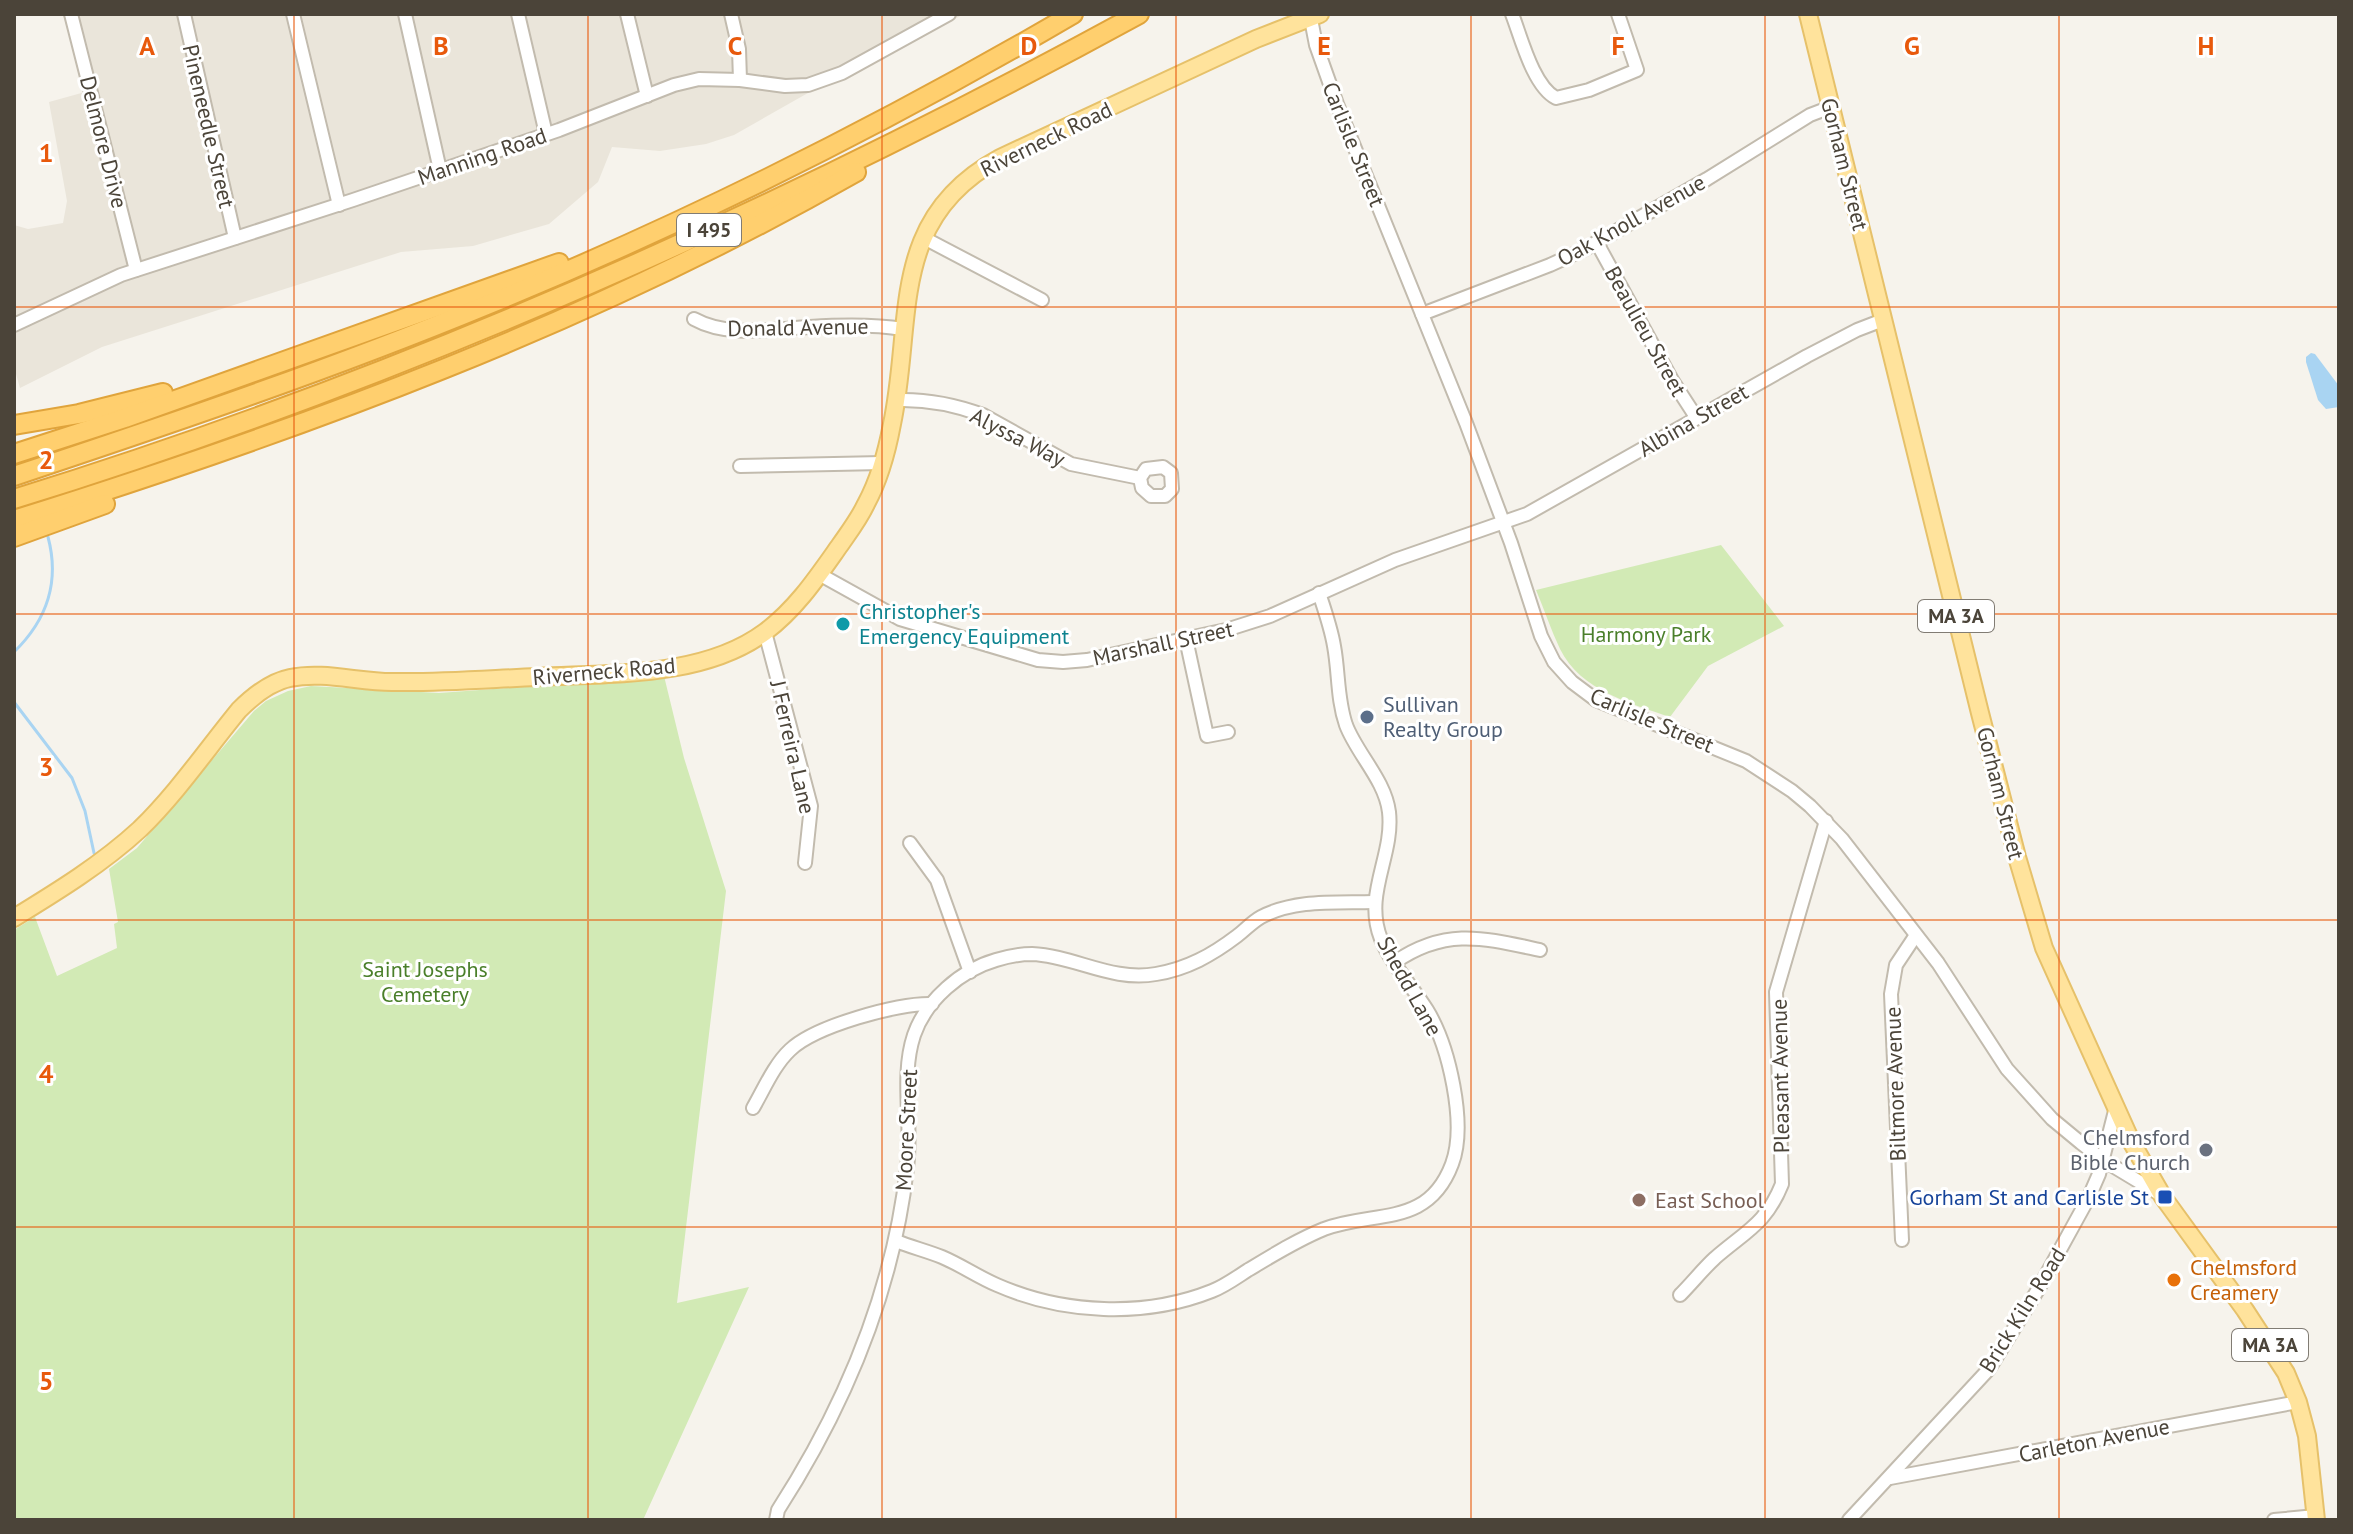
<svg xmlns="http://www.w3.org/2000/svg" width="2353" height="1534" font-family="'PT Sans',sans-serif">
<rect width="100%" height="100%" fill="#f6f3ec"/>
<path fill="#eae5da" d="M63,14H964L878,60L815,89L734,135L706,144L660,151L612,147L598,182L549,224L473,246L401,252L102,347L20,388L14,367V225L28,229L63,223L67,201L49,102L85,92Z"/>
<g fill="#d2eab5">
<path d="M1721,545L1784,626L1708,666L1670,717C1630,703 1581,691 1560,649C1551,630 1544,609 1536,590Z"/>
<path d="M666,676L665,680L684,758L726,891L677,1303L749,1287L643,1520H14V930L35,917L57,976L117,948L114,924L118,922L109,869L137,848L254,711L266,701L288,691L311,686L439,693Z"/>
</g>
<path fill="#a9d4f2" d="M2311,353L2315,354L2339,386V407L2326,409L2318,400L2306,362V357Z"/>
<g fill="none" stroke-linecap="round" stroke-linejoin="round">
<g stroke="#a9d4f2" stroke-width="3">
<path d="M14,652C47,620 60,582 48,537"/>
<path d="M14,702L72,778L85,811L94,853"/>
</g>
<defs>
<g id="minor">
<path d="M71,14L136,270"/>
<path d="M184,14L235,238"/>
<path d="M293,14L339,205"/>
<path d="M405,14L440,170"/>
<path d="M518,14L546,134"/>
<path d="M627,14L647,96"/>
<path d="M731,14L739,49L740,80"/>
<path d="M1310,14L1316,45L1337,104L1466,423L1511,543L1541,636L1554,662L1572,682L1596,700L1746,761L1792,791L1810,806L1842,839L1938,963L2007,1069L2052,1119L2081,1143L2103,1160L2161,1195"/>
<path d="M1512,14C1521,37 1533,86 1556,98L1589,90L1637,70L1618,14"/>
<path d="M924,238L1042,300"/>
<path d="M1597,243L1672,380L1696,417"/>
<path d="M1422,314L1550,265L1585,249L1707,179L1810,115L1831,107"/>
<path d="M694,319C728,338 773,329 810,327C841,325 872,324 903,329"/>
<path d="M14,325L121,275L353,200L559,130L674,85L699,79L740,80L785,86L808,85L842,73L949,14"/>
<path d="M896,400C925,399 956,405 983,415L1071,464L1140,478L1146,469L1163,467L1171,473L1172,489L1165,496H1151L1142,488L1140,478"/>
<path d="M740,466L882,463"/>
<path d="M819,574L900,619L1038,660L1063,662L1087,660L1226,630L1270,616L1395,560L1527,514L1807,356L1857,330L1883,320"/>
<path d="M765,632L811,806L805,863"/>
<path d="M1186,639L1207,736L1228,732"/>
<path d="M910,843L937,880L970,972"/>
<path d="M1395,962C1446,927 1484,938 1540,950"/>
<path d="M753,1108C764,1089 774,1065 790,1050C815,1026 898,1003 932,1004"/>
<path d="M1902,1240L1891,994L1896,965L1916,935"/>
<path d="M896,1241C911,1247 927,1251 942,1257C961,1265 978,1277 997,1285C1063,1314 1144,1318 1212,1291C1225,1286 1237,1277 1248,1270C1273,1255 1297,1240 1324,1229C1375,1210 1428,1228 1452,1164C1467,1124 1449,1046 1427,1010C1413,987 1391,964 1381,939C1363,894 1394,856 1389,812C1385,780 1357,754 1346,725C1337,699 1339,673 1334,646C1331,628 1325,611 1319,593"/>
<path d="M1680,1295C1692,1283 1703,1269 1715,1258C1746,1231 1766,1224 1782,1184L1776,992L1826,821"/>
<path d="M1890,1478L2298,1402"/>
<path d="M776,1520L778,1510C845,1406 893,1291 907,1168C913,1124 900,1077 914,1035C926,1000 961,970 996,960C1006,957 1021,954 1032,954C1075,956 1112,982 1156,974C1187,969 1212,955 1237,936C1245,930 1252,922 1261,917C1295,899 1336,903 1373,902"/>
<path d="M1849,1520L1989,1369L2039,1288L2089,1197L2099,1174L2116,1107"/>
<path d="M2274,1520L2316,1516"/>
</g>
<g id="major">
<path d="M1808,14L1980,713L2017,857L2044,948L2132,1143L2163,1197L2245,1310L2286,1373L2298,1402L2307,1436L2316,1520"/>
<path d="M14,918C58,891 102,864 140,829C177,793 207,749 239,710C253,696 270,682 290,678C323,671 358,682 392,682C441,683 489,679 537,677C611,673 703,678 765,632C797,608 818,576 840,545C849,532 859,519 866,504C879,480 887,451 892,424C914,320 887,219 1000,158L1256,39L1320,14"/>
</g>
<g id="highway">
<path d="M14,425L79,414L163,393"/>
<path d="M14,454L125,418L559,263"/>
<path d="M14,476C173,423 332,369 487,305C689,222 885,124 1073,14"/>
<path d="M14,499C406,378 780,210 1139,14"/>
<path d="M14,520C304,429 591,323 856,172"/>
<path d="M14,537L105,504"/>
</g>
</defs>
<use href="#minor" stroke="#c2bbae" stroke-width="16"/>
<use href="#major" stroke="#e6c16a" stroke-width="20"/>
<use href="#highway" stroke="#e0a43c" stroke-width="22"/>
<use href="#minor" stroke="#fff" stroke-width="12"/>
<use href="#major" stroke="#ffe39c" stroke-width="16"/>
<use href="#highway" stroke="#ffcf6e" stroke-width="18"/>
</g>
<path fill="none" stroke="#e8590c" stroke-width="2" stroke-opacity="0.55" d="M294,14V1520M588,14V1520M882,14V1520M1176,14V1520M1471,14V1520M1765,14V1520M2059,14V1520M14,307H2339M14,614H2339M14,920H2339M14,1227H2339"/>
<circle fill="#0f9aa8" stroke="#fff" stroke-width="3" cx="843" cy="624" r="8"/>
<circle fill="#5c6f8a" stroke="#fff" stroke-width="3" cx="1367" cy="717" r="8"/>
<circle fill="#6b7280" stroke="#fff" stroke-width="3" cx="2206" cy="1150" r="8"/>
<rect fill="#1a4fb4" stroke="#fff" stroke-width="3" x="2157" y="1189" width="16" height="16" rx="4"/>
<circle fill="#8d6e63" stroke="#fff" stroke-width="3" cx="1639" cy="1200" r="8"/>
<circle fill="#e8710a" stroke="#fff" stroke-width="3" cx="2174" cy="1280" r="8"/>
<g text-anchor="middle" stroke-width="6" stroke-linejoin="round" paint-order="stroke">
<g fill="#fff" stroke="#817c74" stroke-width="2">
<rect x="677" y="214" width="64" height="32" rx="6"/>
<rect x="1918" y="600" width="76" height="32" rx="6"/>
<rect x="2232" y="1329" width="76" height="32" rx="6"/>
</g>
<g font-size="20" font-weight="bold" fill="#4b4439">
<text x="709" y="237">I 495</text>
<text x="1956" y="623">MA 3A</text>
<text x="2270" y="1352">MA 3A</text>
</g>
<g font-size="22" fill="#4b4439" stroke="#fff">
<text transform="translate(209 126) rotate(77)" y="8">Pineneedle Street</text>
<text transform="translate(1046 139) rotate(-26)" y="8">Riverneck Road</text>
<text transform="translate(104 142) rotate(76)" y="8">Delmore Drive</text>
<text transform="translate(1354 144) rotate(68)" y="8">Carlisle Street</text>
<text transform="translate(482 156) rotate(-19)" y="8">Manning Road</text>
<text transform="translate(1845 164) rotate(76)" y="8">Gorham Street</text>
<text transform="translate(1631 220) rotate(-29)" y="8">Oak Knoll Avenue</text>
<text transform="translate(798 327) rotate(-1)" y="8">Donald Avenue</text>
<text transform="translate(1646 331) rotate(61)" y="8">Beaulieu Street</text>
<text transform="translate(1693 420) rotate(-30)" y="8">Albina Street</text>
<text transform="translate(1018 437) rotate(27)" y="8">Alyssa Way</text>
<text transform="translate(1163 643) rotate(-12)" y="8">Marshall Street</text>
<text transform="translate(604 671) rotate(-5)" y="8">Riverneck Road</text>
<text transform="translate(1652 720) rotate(23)" y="8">Carlisle Street</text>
<text transform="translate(793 747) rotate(77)" y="8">J Ferreira Lane</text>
<text transform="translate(2001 793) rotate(76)" y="8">Gorham Street</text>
<text transform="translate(1410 986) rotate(61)" y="8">Shedd Lane</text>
<text transform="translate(1780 1076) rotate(-91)" y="8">Pleasant Avenue</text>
<text transform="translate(1895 1084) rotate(-92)" y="8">Biltmore Avenue</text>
<text transform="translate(906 1130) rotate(-87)" y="8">Moore Street</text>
<text transform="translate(2022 1310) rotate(-58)" y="8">Brick Kiln Road</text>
<text transform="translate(2094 1440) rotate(-11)" y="8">Carleton Avenue</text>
</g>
<g font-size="22" fill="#0d838f" stroke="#fff" text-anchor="start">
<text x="859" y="619">Christopher's<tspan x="859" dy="25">Emergency Equipment</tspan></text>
</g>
<g font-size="22" fill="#4a7f2a" stroke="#fff">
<text x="1646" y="642">Harmony Park</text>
<text x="425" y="977">Saint Josephs<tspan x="425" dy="25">Cemetery</tspan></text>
</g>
<g font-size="22" fill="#4e5e75" stroke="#fff" text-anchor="start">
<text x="1383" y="712">Sullivan<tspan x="1383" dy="25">Realty Group</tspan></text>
</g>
<g font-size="22" fill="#5b616d" stroke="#fff" text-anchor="end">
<text x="2190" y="1145">Chelmsford<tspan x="2190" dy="25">Bible Church</tspan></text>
</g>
<g font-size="22" fill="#164399" stroke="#fff" text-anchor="end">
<text x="2149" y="1205">Gorham St and Carlisle St</text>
</g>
<g font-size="22" fill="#785e54" stroke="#fff" text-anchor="start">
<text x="1655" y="1208">East School</text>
</g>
<g font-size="22" fill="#c56008" stroke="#fff" text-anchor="start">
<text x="2190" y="1275">Chelmsford<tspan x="2190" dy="25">Creamery</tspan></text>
</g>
</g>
<g font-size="26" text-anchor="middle" font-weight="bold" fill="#e8590c" stroke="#fff" stroke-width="6" stroke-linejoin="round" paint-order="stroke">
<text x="147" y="55">A</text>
<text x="441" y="55">B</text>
<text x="735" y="55">C</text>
<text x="1029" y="55">D</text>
<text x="1324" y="55">E</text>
<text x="1618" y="55">F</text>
<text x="1912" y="55">G</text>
<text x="2206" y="55">H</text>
<text x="46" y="162">1</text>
<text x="46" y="469">2</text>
<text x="46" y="776">3</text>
<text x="46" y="1083">4</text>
<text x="46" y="1390">5</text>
</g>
<rect width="2353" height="1534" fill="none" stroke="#4b4439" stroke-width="32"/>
</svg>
